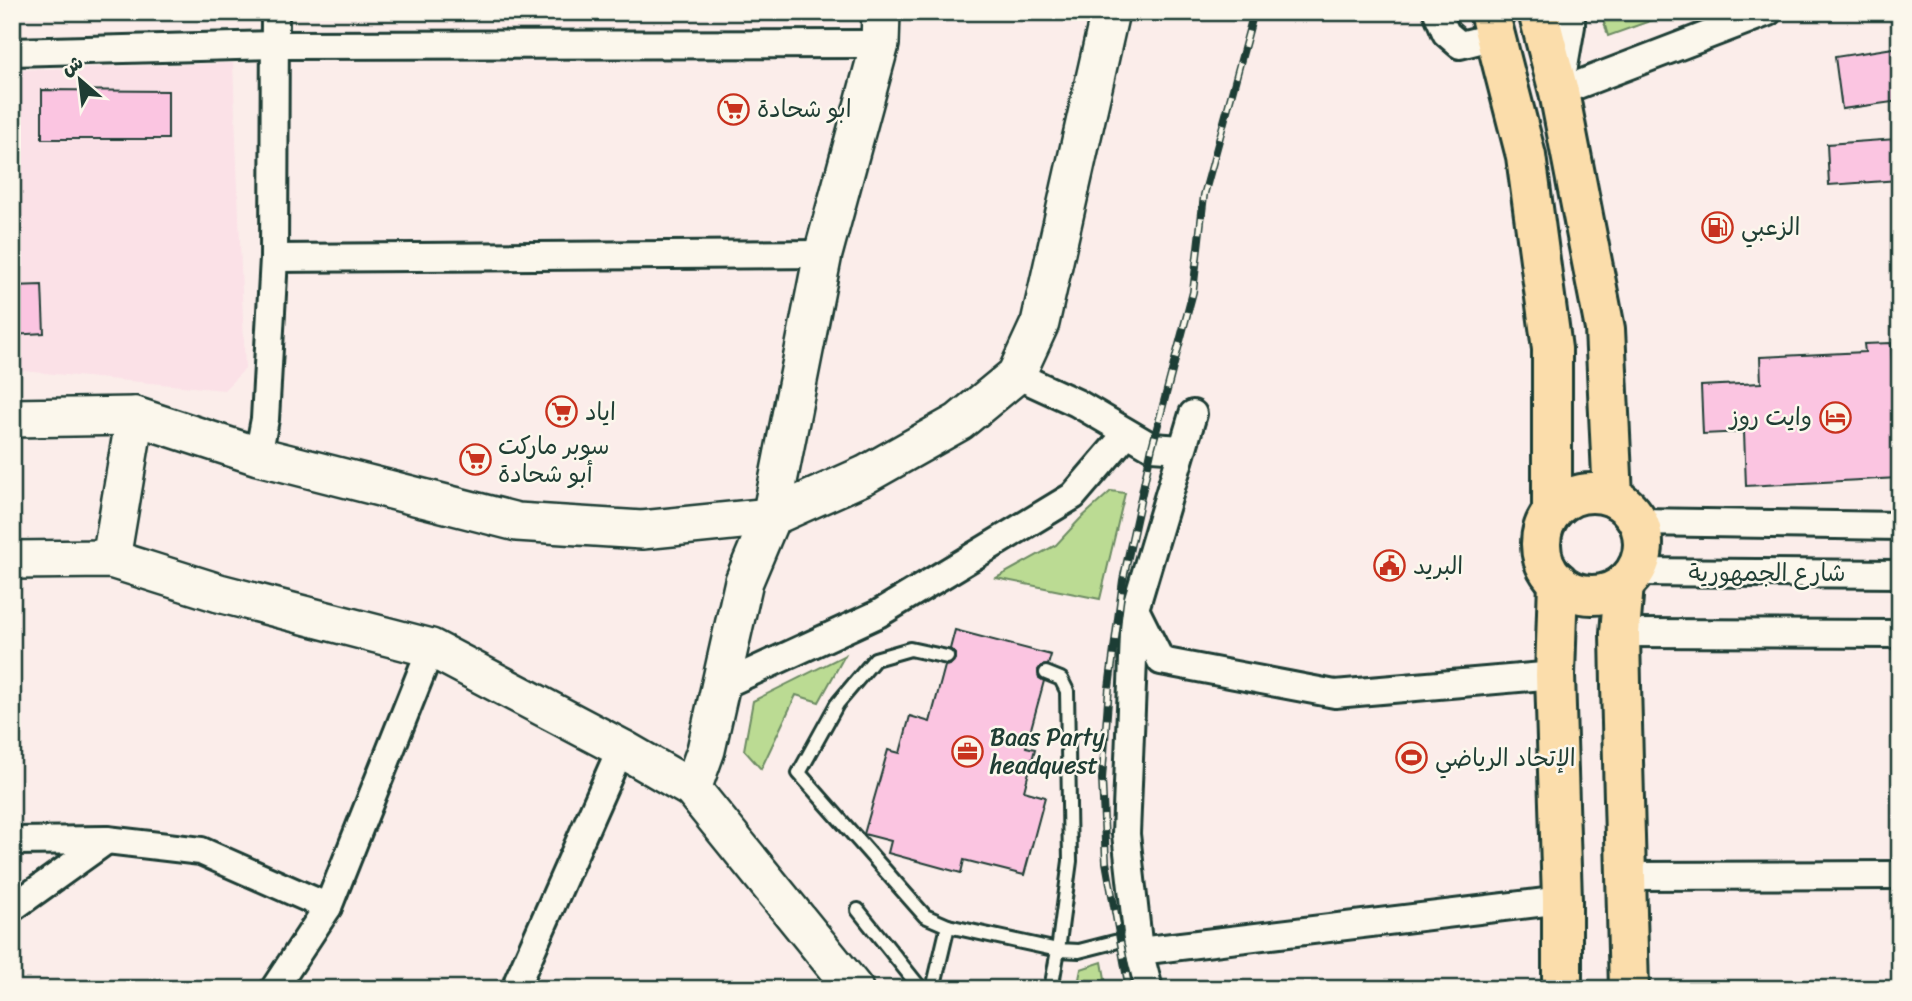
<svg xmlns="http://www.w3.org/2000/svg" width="1912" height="1001" font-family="Sriracha,'Playpen Sans Arabic',sans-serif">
<rect width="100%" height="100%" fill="#fbedea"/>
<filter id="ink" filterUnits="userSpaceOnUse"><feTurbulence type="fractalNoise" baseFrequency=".0143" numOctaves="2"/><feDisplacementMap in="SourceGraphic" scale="14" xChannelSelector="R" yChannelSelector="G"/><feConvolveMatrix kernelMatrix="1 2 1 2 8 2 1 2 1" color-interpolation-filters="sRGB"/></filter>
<g filter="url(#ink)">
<path fill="#fbe1e7" d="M233,63L245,369L224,390L12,370V70Z"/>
<g fill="#bbdb93" stroke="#6d8c64" stroke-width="2">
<path d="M1601,12H1675L1608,36Z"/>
<path d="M1111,491L1125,493L1100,599L996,578L1056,545L1080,519Z"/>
<path d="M845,655L819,702L796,695L761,769L744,750L753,701Z"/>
<path d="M1102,962L1107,989H1077L1081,969Z"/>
</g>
<g fill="#fbc5e1" stroke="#1f3d34" stroke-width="2">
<path d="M1900,47V101L1842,109L1835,57Z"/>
<path d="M42,90L168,91V139H42Z"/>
<path d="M1896,139L1899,180L1829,185L1827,144Z"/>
<path d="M42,285L44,333L12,335V286Z"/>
<path d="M1891,343L1898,478L1746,486L1744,432L1703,434L1701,386L1761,383L1760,357L1865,352L1864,344Z"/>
<path d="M955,630L1051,655L1048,665L1041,666L1038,670L1039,678L1044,681L1026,747L1035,749L1024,791L1045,797L1024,875L964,860L961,873L888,853L891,841L864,834L888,750L900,753L910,716L930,722L945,666L950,665L955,659V654L950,649Z"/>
</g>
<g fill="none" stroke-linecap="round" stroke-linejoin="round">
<defs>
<g id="lane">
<path d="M1046,673L1061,679L1067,691L1070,861L1058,950L1079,951L1138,936"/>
<path d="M858,910L921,989"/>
<path d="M948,926L1058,950L1051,989"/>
<path d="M933,989L948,926L925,916L799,773L837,704L875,659L910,649L947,657"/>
</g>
<g id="street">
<path d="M1437,12L1446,33L1460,45L1496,36"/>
<path d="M12,52L274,45L880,44"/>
<path d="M1561,83L1571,26V12"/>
<path d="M1559,92L1768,12"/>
<path d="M274,258L823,254"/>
<path d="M1016,375L1077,403L1152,447L1182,449"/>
<path d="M258,456L265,419L274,258L275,12"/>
<path d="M1638,522L1900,526"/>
<path d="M1634,572L1900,574"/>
<path d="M1136,611L1161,661L1335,694L1555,675"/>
<path d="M1620,633L1900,634"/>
<path d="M719,687L878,614L1073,496L1127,433"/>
<path d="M12,841L107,840L201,851L328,907"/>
<path d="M1626,876L1900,875"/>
<path d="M12,908L107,840"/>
<path d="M1139,951L1562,900"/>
<path d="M274,989L328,907L431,648"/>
<path d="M523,989L518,981L621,748"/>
<path d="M1149,989L1139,951L1126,834L1135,609L1193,414"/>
</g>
<g id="secondary">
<path d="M12,418L135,416L258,456L517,522L642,530L771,517L865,475L959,422L1016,375L1040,323L1110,12"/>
<path d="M111,559L135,416"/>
<path d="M12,560L111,559L219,593L431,648L621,748L692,789L854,989"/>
<path d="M692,789L706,750L744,581L771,517L823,254L880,44L881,12"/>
</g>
<g id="primary">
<path d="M1489,12L1526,156L1552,349V512"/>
<path d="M1538,12L1559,92L1605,329L1613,497"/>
<circle cx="1592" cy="544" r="51"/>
<path d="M1558,581L1555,675L1562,900V989"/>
<path d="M1624,584L1620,633L1621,685L1629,989"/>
</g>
</defs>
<use href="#lane" stroke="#1f3d34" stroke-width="18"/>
<use href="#street" stroke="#1f3d34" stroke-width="32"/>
<use href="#secondary" stroke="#1f3d34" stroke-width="42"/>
<use href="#primary" stroke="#1f3d34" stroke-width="44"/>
<use href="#lane" stroke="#fbf7ec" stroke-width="12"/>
<use href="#street" stroke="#fbf7ec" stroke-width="26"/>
<use href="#secondary" stroke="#fbf7ec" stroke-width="37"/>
<use href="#primary" stroke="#fbddab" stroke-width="38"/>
<defs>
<path id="rail" d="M1129,989L1106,862L1102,779L1109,688L1123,580L1152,447L1193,292L1204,195L1254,12"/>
</defs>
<use href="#rail" stroke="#1f3d34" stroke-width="8"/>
<use href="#rail" stroke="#fbf7ec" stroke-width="5" stroke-dasharray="16" stroke-linecap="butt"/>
</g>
</g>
<defs>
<symbol id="supermarket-ring" viewBox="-11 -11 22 22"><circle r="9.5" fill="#fbf7ec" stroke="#c8321e" stroke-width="1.5"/><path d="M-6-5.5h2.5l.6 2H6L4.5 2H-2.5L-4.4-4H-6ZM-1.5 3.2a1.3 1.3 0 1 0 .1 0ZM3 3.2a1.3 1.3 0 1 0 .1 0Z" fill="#c8321e"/></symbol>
<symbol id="fuel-ring" viewBox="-11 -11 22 22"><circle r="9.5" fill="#fbf7ec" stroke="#c8321e" stroke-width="1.5"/><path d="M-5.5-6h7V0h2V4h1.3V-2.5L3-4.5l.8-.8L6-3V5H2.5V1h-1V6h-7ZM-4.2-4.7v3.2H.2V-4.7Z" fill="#c8321e"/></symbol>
<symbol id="hotel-ring" viewBox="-11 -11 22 22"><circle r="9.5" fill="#fbf7ec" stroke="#c8321e" stroke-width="1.5"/><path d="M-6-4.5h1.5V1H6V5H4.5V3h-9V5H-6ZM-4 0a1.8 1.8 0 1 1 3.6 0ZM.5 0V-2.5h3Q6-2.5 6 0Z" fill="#c8321e"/></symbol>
<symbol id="civic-ring" viewBox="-11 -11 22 22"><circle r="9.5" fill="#fbf7ec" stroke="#c8321e" stroke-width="1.5"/><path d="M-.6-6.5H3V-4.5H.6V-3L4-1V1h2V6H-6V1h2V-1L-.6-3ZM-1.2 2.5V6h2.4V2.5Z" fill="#c8321e"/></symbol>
<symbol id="office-ring" viewBox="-11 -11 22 22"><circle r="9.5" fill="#fbf7ec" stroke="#c8321e" stroke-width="1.5"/><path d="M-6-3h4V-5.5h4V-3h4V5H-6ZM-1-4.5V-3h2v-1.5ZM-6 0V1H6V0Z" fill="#c8321e"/></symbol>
<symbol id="stadium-ring" viewBox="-11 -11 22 22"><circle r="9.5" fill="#fbf7ec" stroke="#c8321e" stroke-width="1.5"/><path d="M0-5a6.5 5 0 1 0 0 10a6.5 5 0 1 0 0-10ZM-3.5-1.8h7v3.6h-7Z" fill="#c8321e"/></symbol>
</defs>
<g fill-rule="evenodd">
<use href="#supermarket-ring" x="716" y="92" width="35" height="35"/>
<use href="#fuel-ring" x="1700" y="210" width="35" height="35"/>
<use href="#supermarket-ring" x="544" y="394" width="35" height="35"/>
<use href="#hotel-ring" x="1818" y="400" width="35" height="35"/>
<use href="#supermarket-ring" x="458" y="442" width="35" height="35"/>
<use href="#civic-ring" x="1372" y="548" width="35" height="35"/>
<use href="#office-ring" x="950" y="734" width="35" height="35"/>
<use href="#stadium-ring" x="1394" y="740" width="35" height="35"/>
</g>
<g text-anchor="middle" stroke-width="5" stroke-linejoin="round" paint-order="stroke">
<g font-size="24" fill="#1f3d34" stroke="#fbf7ec" text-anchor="start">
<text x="757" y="117">ابو شحادة</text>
<text x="1741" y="235">الزعبي</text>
<text x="585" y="420">اياد</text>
<text x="1812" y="425" text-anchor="end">وايت روز</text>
<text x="498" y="454">سوبر ماركت<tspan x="498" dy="28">أبو شحادة</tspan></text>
<text x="1413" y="574">البريد</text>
<text x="990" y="745">Baas Party<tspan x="990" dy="28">headquest</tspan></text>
<text x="1435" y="766">الإتحاد الرياضي</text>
</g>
<g font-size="24" fill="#1f3d34" stroke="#fbf7ec">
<text x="1767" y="581">شارع الجمهورية</text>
</g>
</g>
<rect width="1912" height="1001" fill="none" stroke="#fbf7ec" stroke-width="42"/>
<rect x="21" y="21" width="1870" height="959" fill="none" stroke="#1f3d34" stroke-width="2.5" filter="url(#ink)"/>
<g transform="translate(80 80) rotate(332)" stroke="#fbf7ec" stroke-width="5" paint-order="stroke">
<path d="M0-5L12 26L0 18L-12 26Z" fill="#1f3d34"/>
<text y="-10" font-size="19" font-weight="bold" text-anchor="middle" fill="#1f3d34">ش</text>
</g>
</svg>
